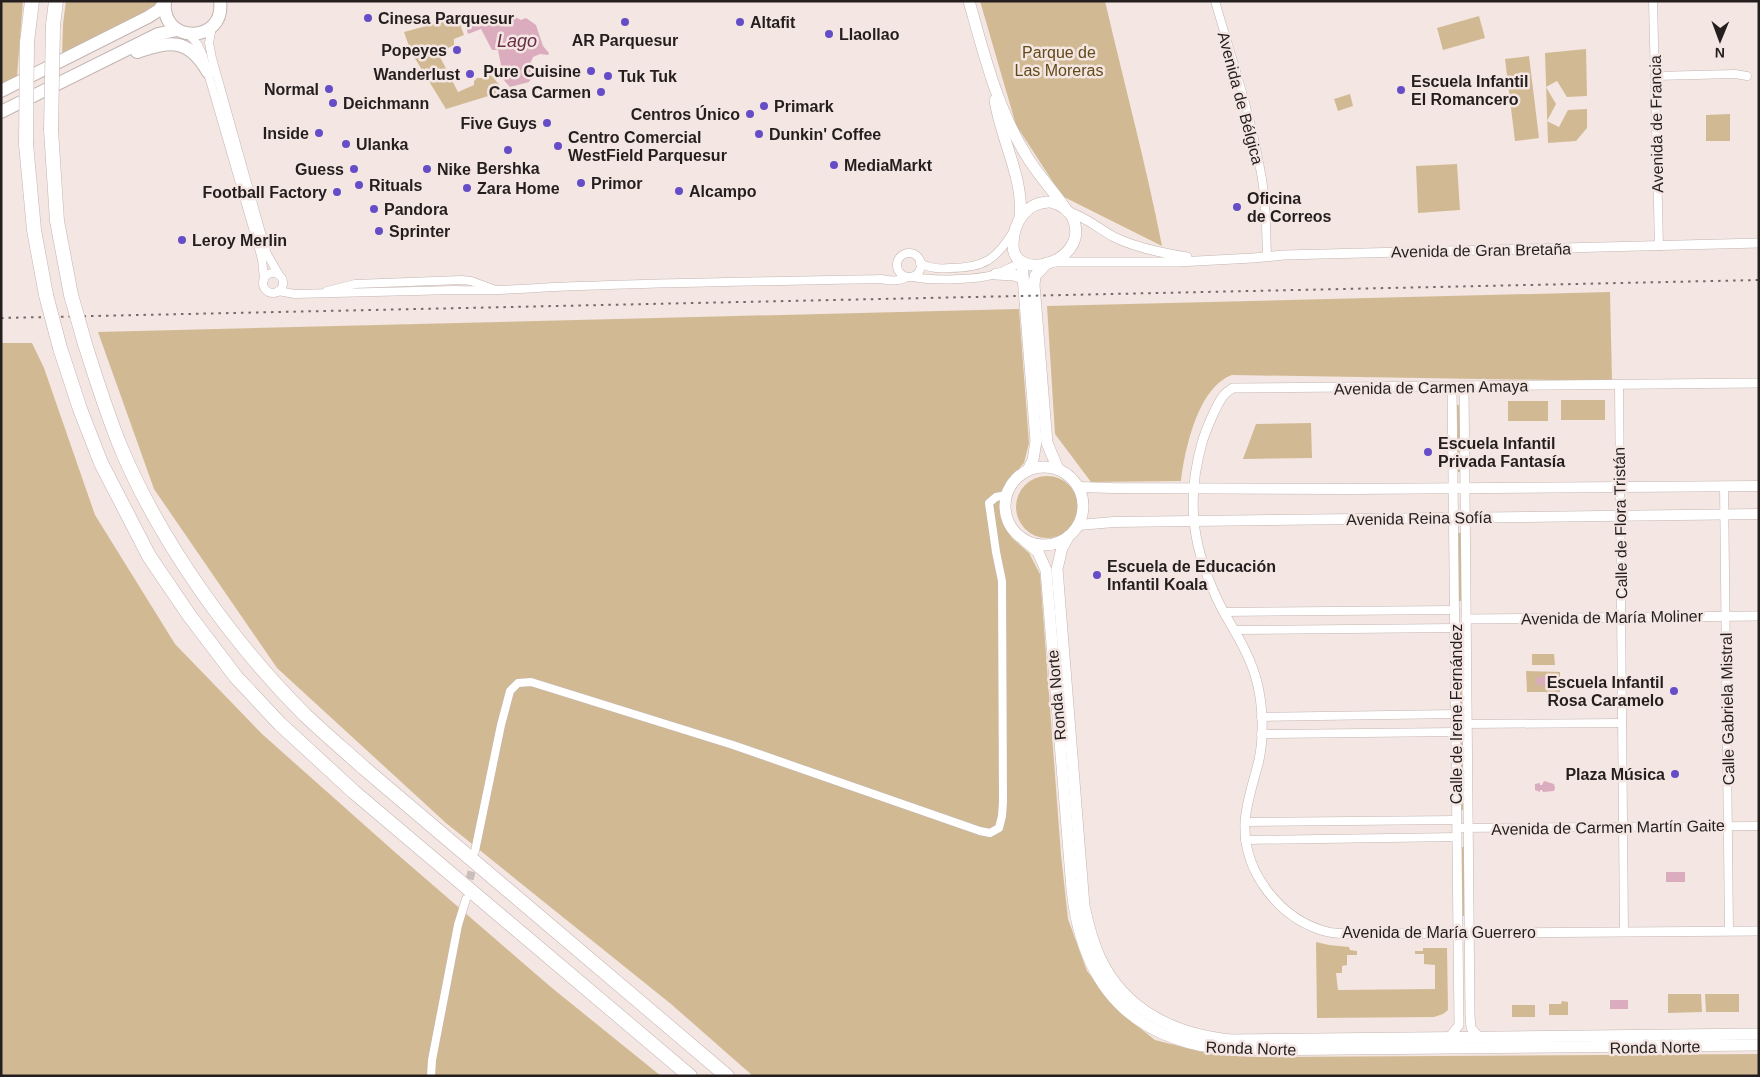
<svg xmlns="http://www.w3.org/2000/svg" width="1760" height="1077" font-family="Arial,sans-serif">
<rect width="100%" height="100%" fill="#f4e6e2"/>
<g fill="#d1ba93">
<path d="M1,1H23L17,76L1,84Z"/>
<path d="M66,1H159L145,14L62,56L63,24Z"/>
<path d="M980,1H1105C1124,83 1146,164 1162,246L1062,196L1016,125Z"/>
<path d="M1479,16L1485,38L1443,50L1437,28Z"/>
<path d="M452,19L453,25L460,24L464,35L454,39V45L438,53L458,92L474,85V81L477,78H482L489,73L504,90L498,93L446,109L411,52L404,32Z"/>
<path d="M1586,49L1587,96L1567,97L1557,81L1546,87L1556,104L1547,121L1559,127L1568,110L1587,109V128L1576,141L1548,143L1545,53Z"/>
<path d="M1529,56L1539,138L1515,141L1505,59Z"/>
<path d="M1350,94L1353,106L1338,111L1334,99Z"/>
<path d="M1730,114V141H1706V115Z"/>
<path d="M1457,164L1460,210L1418,213L1416,166Z"/>
<path d="M1610,292L1612,381L1232,375C1198,387 1185,449 1181,481L1091,482L1055,434L1047,306Z"/>
<path d="M1019,309L1029,443L1024,463L1007,482L999,505L1005,528L1012,538L1029,553L1040,574L1061,855L1068,919L1087,971L1121,1013L1155,1040L1214,1055L1259,1057L1759,1054V1076H753L671,1004L446,823L277,668L154,489L98,332Z"/>
<path d="M1,343H32L44,368L95,515L175,644L262,734L397,854L552,988L661,1076H1Z"/>
<rect x="1561" y="400" width="44" height="20"/>
<rect x="1508" y="401" width="40" height="20"/>
<path d="M1457,405H1460L1461,472H1458Z"/>
<path d="M1311,423L1312,458L1243,459L1256,424Z"/>
<circle cx="1047" cy="507" r="31"/>
<path d="M1458,533H1461L1462,601H1458Z"/>
<rect x="1459" y="637" width="4" height="68"/>
<path d="M1532,654H1554L1555,665H1532Z"/>
<path d="M1526,671L1560,672V692H1527Z"/>
<path d="M1459,742H1463L1464,810H1461Z"/>
<path d="M1461,847H1464L1465,916H1462Z"/>
<path d="M1316,942L1329,945L1349,947L1350,950L1357,951V955H1347V965L1342,966V973H1336L1338,990L1435,989V965L1424,964V954H1415V951H1423V948H1447L1448,1010L1443,1014L1434,1017L1317,1018Z"/>
<path d="M1668,994H1701L1702,1012L1668,1013Z"/>
<path d="M1705,994H1739V1012H1706Z"/>
<path d="M1562,1001L1568,1002V1015H1549V1004H1561Z"/>
<rect x="1512" y="1005" width="23" height="12"/>
</g>
<g fill="#dbabbe">
<path d="M489,16L492,21L513,16L521,20L526,18L536,25L543,46L549,53L548,55L540,54L533,57L529,67L537,66L536,71L529,82L510,87L495,70L501,65L498,50H492L481,29L468,34L465,22Z"/>
<path d="M1539,676H1557V686H1541V682H1539V686L1537,685L1535,681L1537,678H1541Z"/>
<path d="M1544,781L1554,784L1555,788L1554,791L1543,792L1542,790H1540V792L1535,790V784L1540,783V785H1542Z"/>
<rect x="1666" y="872" width="19" height="10"/>
<rect x="1610" y="1000" width="18" height="9"/>
</g>
<g fill="none" stroke-linecap="round" stroke-linejoin="round">
<path stroke="#cabebb" stroke-width="8" stroke-dasharray="8 4" stroke-linecap="butt" d="M467,891L474,861"/>
<defs>
<g id="minor">
<path d="M1215,1C1231,56 1250,112 1260,168C1266,197 1266,227 1267,256"/>
<path d="M1653,1L1659,246"/>
<path d="M212,27L209,43L212,58L267,254L279,275"/>
<path d="M189,34L198,45L203,56L262,259L264,279"/>
<path d="M1655,76L1735,74L1747,76"/>
<circle cx="909" cy="265" r="12"/>
<path d="M920,263C930,269 940,269 950,268C983,268 996,260 1013,232"/>
<circle cx="273" cy="283" r="10"/>
<path d="M913,277C933,281 977,280 996,274C1005,271 1013,265 1022,263"/>
<path d="M278,291L295,294L455,290C496,292 538,287 580,286C680,282 781,281 881,279C890,281 899,282 907,277"/>
<path d="M327,291L355,284L462,280L471,281L493,289"/>
<path d="M1619,385L1624,932"/>
<path d="M1724,486L1729,931"/>
<path d="M1225,612L1455,610"/>
<path d="M1235,630L1455,628"/>
<path d="M1261,717L1456,714"/>
<path d="M1466,724L1622,723"/>
<path d="M1261,734L1456,732"/>
<path d="M1245,822L1456,820"/>
<path d="M1457,828L1759,826"/>
<path d="M1245,840L1457,837"/>
<path d="M475,851L501,725L510,691L518,683L531,682L733,745L980,831L990,833L999,828L1002,816L1003,802L1002,581L996,552L989,503L996,497L1006,495"/>
<path d="M431,1076L432,1060L458,925L466,899"/>
</g>
<g id="tertiary">
<path d="M1069,212C1086,217 1099,229 1114,237C1136,248 1162,253 1187,257"/>
<path d="M1053,262H1178L1253,258L1284,255L1759,243"/>
<path d="M1759,383L1233,388C1230,390 1226,392 1224,395C1217,403 1205,432 1202,443C1185,503 1193,551 1221,607C1234,631 1250,654 1257,682C1263,706 1264,736 1259,760C1254,781 1246,802 1245,823C1243,872 1280,920 1328,932C1336,934 1345,933 1354,934L1759,931"/>
<path d="M1464,387L1470,1015L1471,1028L1479,1037"/>
<path d="M1466,619L1759,616"/>
<path d="M1449,1038L1459,1025L1452,387"/>
</g>
<g id="secondary">
<path d="M1079,487L1112,488L1350,489L1759,486"/>
<path d="M1079,525L1114,522L1759,514"/>
</g>
<g id="primary">
<path d="M969,1C984,54 997,108 1026,155C1037,174 1053,190 1065,208"/>
<path d="M995,100C1001,140 1024,178 1020,218"/>
<path d="M1051,202C1062,205 1070,210 1074,221C1088,263 1013,283 1013,245C1013,222 1027,201 1051,202Z"/>
<path d="M1022,263L1036,441L1033,460L1028,470"/>
<path d="M1047,263L1035,276L1034,285L1047,443L1058,469"/>
<path d="M996,274L1014,275L1023,278"/>
<circle cx="1044" cy="506" r="39"/>
<path d="M1068,537L1062,548L1057,569L1084,906C1088,924 1092,941 1100,958C1125,1011 1176,1035 1232,1040L1759,1034"/>
<path d="M1024,540L1038,552L1046,570L1072,889C1082,987 1134,1043 1234,1050L1759,1045"/>
</g>
<g id="trunk">
<path d="M165,1C160,45 226,44 220,1"/>
<path d="M137,52C170,41 188,37 208,72"/>
<path d="M1,91L148,17L159,10L165,2"/>
<path d="M1,112L158,34L177,30"/>
</g>
<g id="motorway">
<path d="M53,25L56,1"/>
<path d="M27,42L32,1"/>
<path d="M51,130L57,221L71,295"/>
<path d="M26,144L34,230L46,295"/>
<path d="M85,344C96,379 107,414 121,448C161,543 232,642 305,715C324,733 344,750 364,768L727,1076"/>
<path d="M60,348L80,409L101,463L149,556L189,615L236,677L280,724L354,792L690,1076"/>
</g>
</defs>
<use href="#minor" stroke="#c3b5b1" stroke-width="9"/>
<use href="#tertiary" stroke="#c3b5b1" stroke-width="10"/>
<use href="#secondary" stroke="#c3b5b1" stroke-width="11"/>
<use href="#primary" stroke="#c3b5b1" stroke-width="12"/>
<use href="#trunk" stroke="#c3b5b1" stroke-width="14"/>
<use href="#motorway" stroke="#c3b5b1" stroke-width="15"/>
<use href="#minor" stroke="#fff" stroke-width="8"/>
<use href="#tertiary" stroke="#fff" stroke-width="9"/>
<use href="#secondary" stroke="#fff" stroke-width="10"/>
<use href="#primary" stroke="#fff" stroke-width="11"/>
<use href="#trunk" stroke="#fff" stroke-width="12"/>
<use href="#motorway" stroke="#fff" stroke-width="14"/>
<path stroke="#736a68" stroke-width="2" stroke-dasharray="2.5 5" stroke-linecap="butt" d="M1,318L1759,280"/>
<defs>
<g id="motorway-bridge">
<path d="M51,130L53,25"/>
<path d="M26,144L27,42"/>
<path d="M46,295L60,348"/>
<path d="M71,295L85,344"/>
</g>
</defs>
<use href="#motorway-bridge" stroke="#c3b5b1" stroke-width="15" stroke-linecap="butt"/>
<use href="#motorway-bridge" stroke="#fff" stroke-width="14"/>
</g>
<g fill="#644dc6" stroke="#f4e6e2" stroke-width="2">
<circle cx="368" cy="18" r="5"/>
<circle cx="625" cy="22" r="5"/>
<circle cx="740" cy="22" r="5"/>
<circle cx="829" cy="34" r="5"/>
<circle cx="457" cy="50" r="5"/>
<circle cx="591" cy="71" r="5"/>
<circle cx="470" cy="74" r="5"/>
<circle cx="608" cy="76" r="5"/>
<circle cx="329" cy="89" r="5"/>
<circle cx="1401" cy="90" r="5"/>
<circle cx="601" cy="92" r="5"/>
<circle cx="333" cy="103" r="5"/>
<circle cx="764" cy="106" r="5"/>
<circle cx="750" cy="114" r="5"/>
<circle cx="547" cy="123" r="5"/>
<circle cx="319" cy="133" r="5"/>
<circle cx="759" cy="134" r="5"/>
<circle cx="346" cy="144" r="5"/>
<circle cx="558" cy="146" r="5"/>
<circle cx="508" cy="150" r="5"/>
<circle cx="834" cy="165" r="5"/>
<circle cx="354" cy="169" r="5"/>
<circle cx="427" cy="169" r="5"/>
<circle cx="581" cy="183" r="5"/>
<circle cx="359" cy="185" r="5"/>
<circle cx="467" cy="188" r="5"/>
<circle cx="679" cy="191" r="5"/>
<circle cx="337" cy="192" r="5"/>
<circle cx="1237" cy="207" r="5"/>
<circle cx="374" cy="209" r="5"/>
<circle cx="379" cy="231" r="5"/>
<circle cx="182" cy="240" r="5"/>
<circle cx="1428" cy="452" r="5"/>
<circle cx="1097" cy="575" r="5"/>
<circle cx="1674" cy="691" r="5"/>
<circle cx="1675" cy="774" r="5"/>
</g>
<g text-anchor="middle" stroke-width="5" stroke-linejoin="round" paint-order="stroke">
<g font-size="16" font-weight="bold" fill="#241f1e" stroke="#f4e6e2" text-anchor="start">
<text x="378" y="24">Cinesa Parquesur</text>
<text x="750" y="28">Altafit</text>
<text x="839" y="40">Llaollao</text>
<text x="625" y="46" text-anchor="middle">AR Parquesur</text>
<text x="447" y="56" text-anchor="end">Popeyes</text>
<text x="581" y="77" text-anchor="end">Pure Cuisine</text>
<text x="460" y="80" text-anchor="end">Wanderlust</text>
<text x="618" y="82">Tuk Tuk</text>
<text x="1411" y="87">Escuela Infantil<tspan x="1411" dy="18">El Romancero</tspan></text>
<text x="319" y="95" text-anchor="end">Normal</text>
<text x="591" y="98" text-anchor="end">Casa Carmen</text>
<text x="343" y="109">Deichmann</text>
<text x="774" y="112">Primark</text>
<text x="740" y="120" text-anchor="end">Centros Único</text>
<text x="537" y="129" text-anchor="end">Five Guys</text>
<text x="309" y="139" text-anchor="end">Inside</text>
<text x="769" y="140">Dunkin' Coffee</text>
<text x="568" y="143">Centro Comercial<tspan x="568" dy="18">WestField Parquesur</tspan></text>
<text x="356" y="150">Ulanka</text>
<text x="844" y="171">MediaMarkt</text>
<text x="508" y="174" text-anchor="middle">Bershka</text>
<text x="344" y="175" text-anchor="end">Guess</text>
<text x="437" y="175">Nike</text>
<text x="591" y="189">Primor</text>
<text x="369" y="191">Rituals</text>
<text x="477" y="194">Zara Home</text>
<text x="689" y="197">Alcampo</text>
<text x="327" y="198" text-anchor="end">Football Factory</text>
<text x="1247" y="204">Oficina<tspan x="1247" dy="18">de Correos</tspan></text>
<text x="384" y="215">Pandora</text>
<text x="389" y="237">Sprinter</text>
<text x="192" y="246">Leroy Merlin</text>
<text x="1438" y="449">Escuela Infantil<tspan x="1438" dy="18">Privada Fantasía</tspan></text>
<text x="1107" y="572">Escuela de Educación<tspan x="1107" dy="18">Infantil Koala</tspan></text>
<text x="1664" y="688" text-anchor="end">Escuela Infantil<tspan x="1664" dy="18">Rosa Caramelo</tspan></text>
<text x="1665" y="780" text-anchor="end">Plaza Música</text>
</g>
<g font-size="16" fill="#634a19" stroke="#f4e6e2">
<text x="1059" y="58">Parque de<tspan x="1059" dy="18">Las Moreras</tspan></text>
</g>
<g font-size="16" fill="#241f1e" stroke="#f4e6e2">
<text transform="translate(1241 98) rotate(75)" y="6">Avenida de Bélgica</text>
<text transform="translate(1656 124) rotate(-91)" y="6">Avenida de Francia</text>
<text transform="translate(1481 250) rotate(-1)" y="6">Avenida de Gran Bretaña</text>
<text transform="translate(1431 387) rotate(-1)" y="6">Avenida de Carmen Amaya</text>
<text transform="translate(1419 518) rotate(-1)" y="6">Avenida Reina Sofía</text>
<text transform="translate(1620 523) rotate(-91)" y="6">Calle de Flora Tristán</text>
<text transform="translate(1612 617) rotate(-1)" y="6">Avenida de María Moliner</text>
<text transform="translate(1056 695) rotate(-95)" y="6">Ronda Norte</text>
<text transform="translate(1727 709) rotate(-91)" y="6">Calle Gabriela Mistral</text>
<text transform="translate(1456 714) rotate(-90)" y="6">Calle de Irene Fernández</text>
<text transform="translate(1608 827) rotate(-1)" y="6">Avenida de Carmen Martín Gaite</text>
<text x="1439" y="938">Avenida de María Guerrero</text>
<text transform="translate(1655 1047) rotate(-1)" y="6">Ronda Norte</text>
<text transform="translate(1251 1048) rotate(2)" y="6">Ronda Norte</text>
</g>
<g font-size="18" font-style="italic" fill="#682d48" stroke="#f4e6e2">
<text x="517" y="47">Lago</text>
</g>
</g>
<rect width="1760" height="1077" fill="none" stroke="#241f1e" stroke-width="5"/>
<g transform="translate(1720 40) rotate(181)" stroke="#f4e6e2" stroke-width="4" paint-order="stroke">
<path d="M0-4L9 19L0 12L-9 19Z" fill="#241f1e"/>
<text y="-8" font-size="14" font-weight="bold" text-anchor="middle" fill="#241f1e">N</text>
</g>
</svg>
